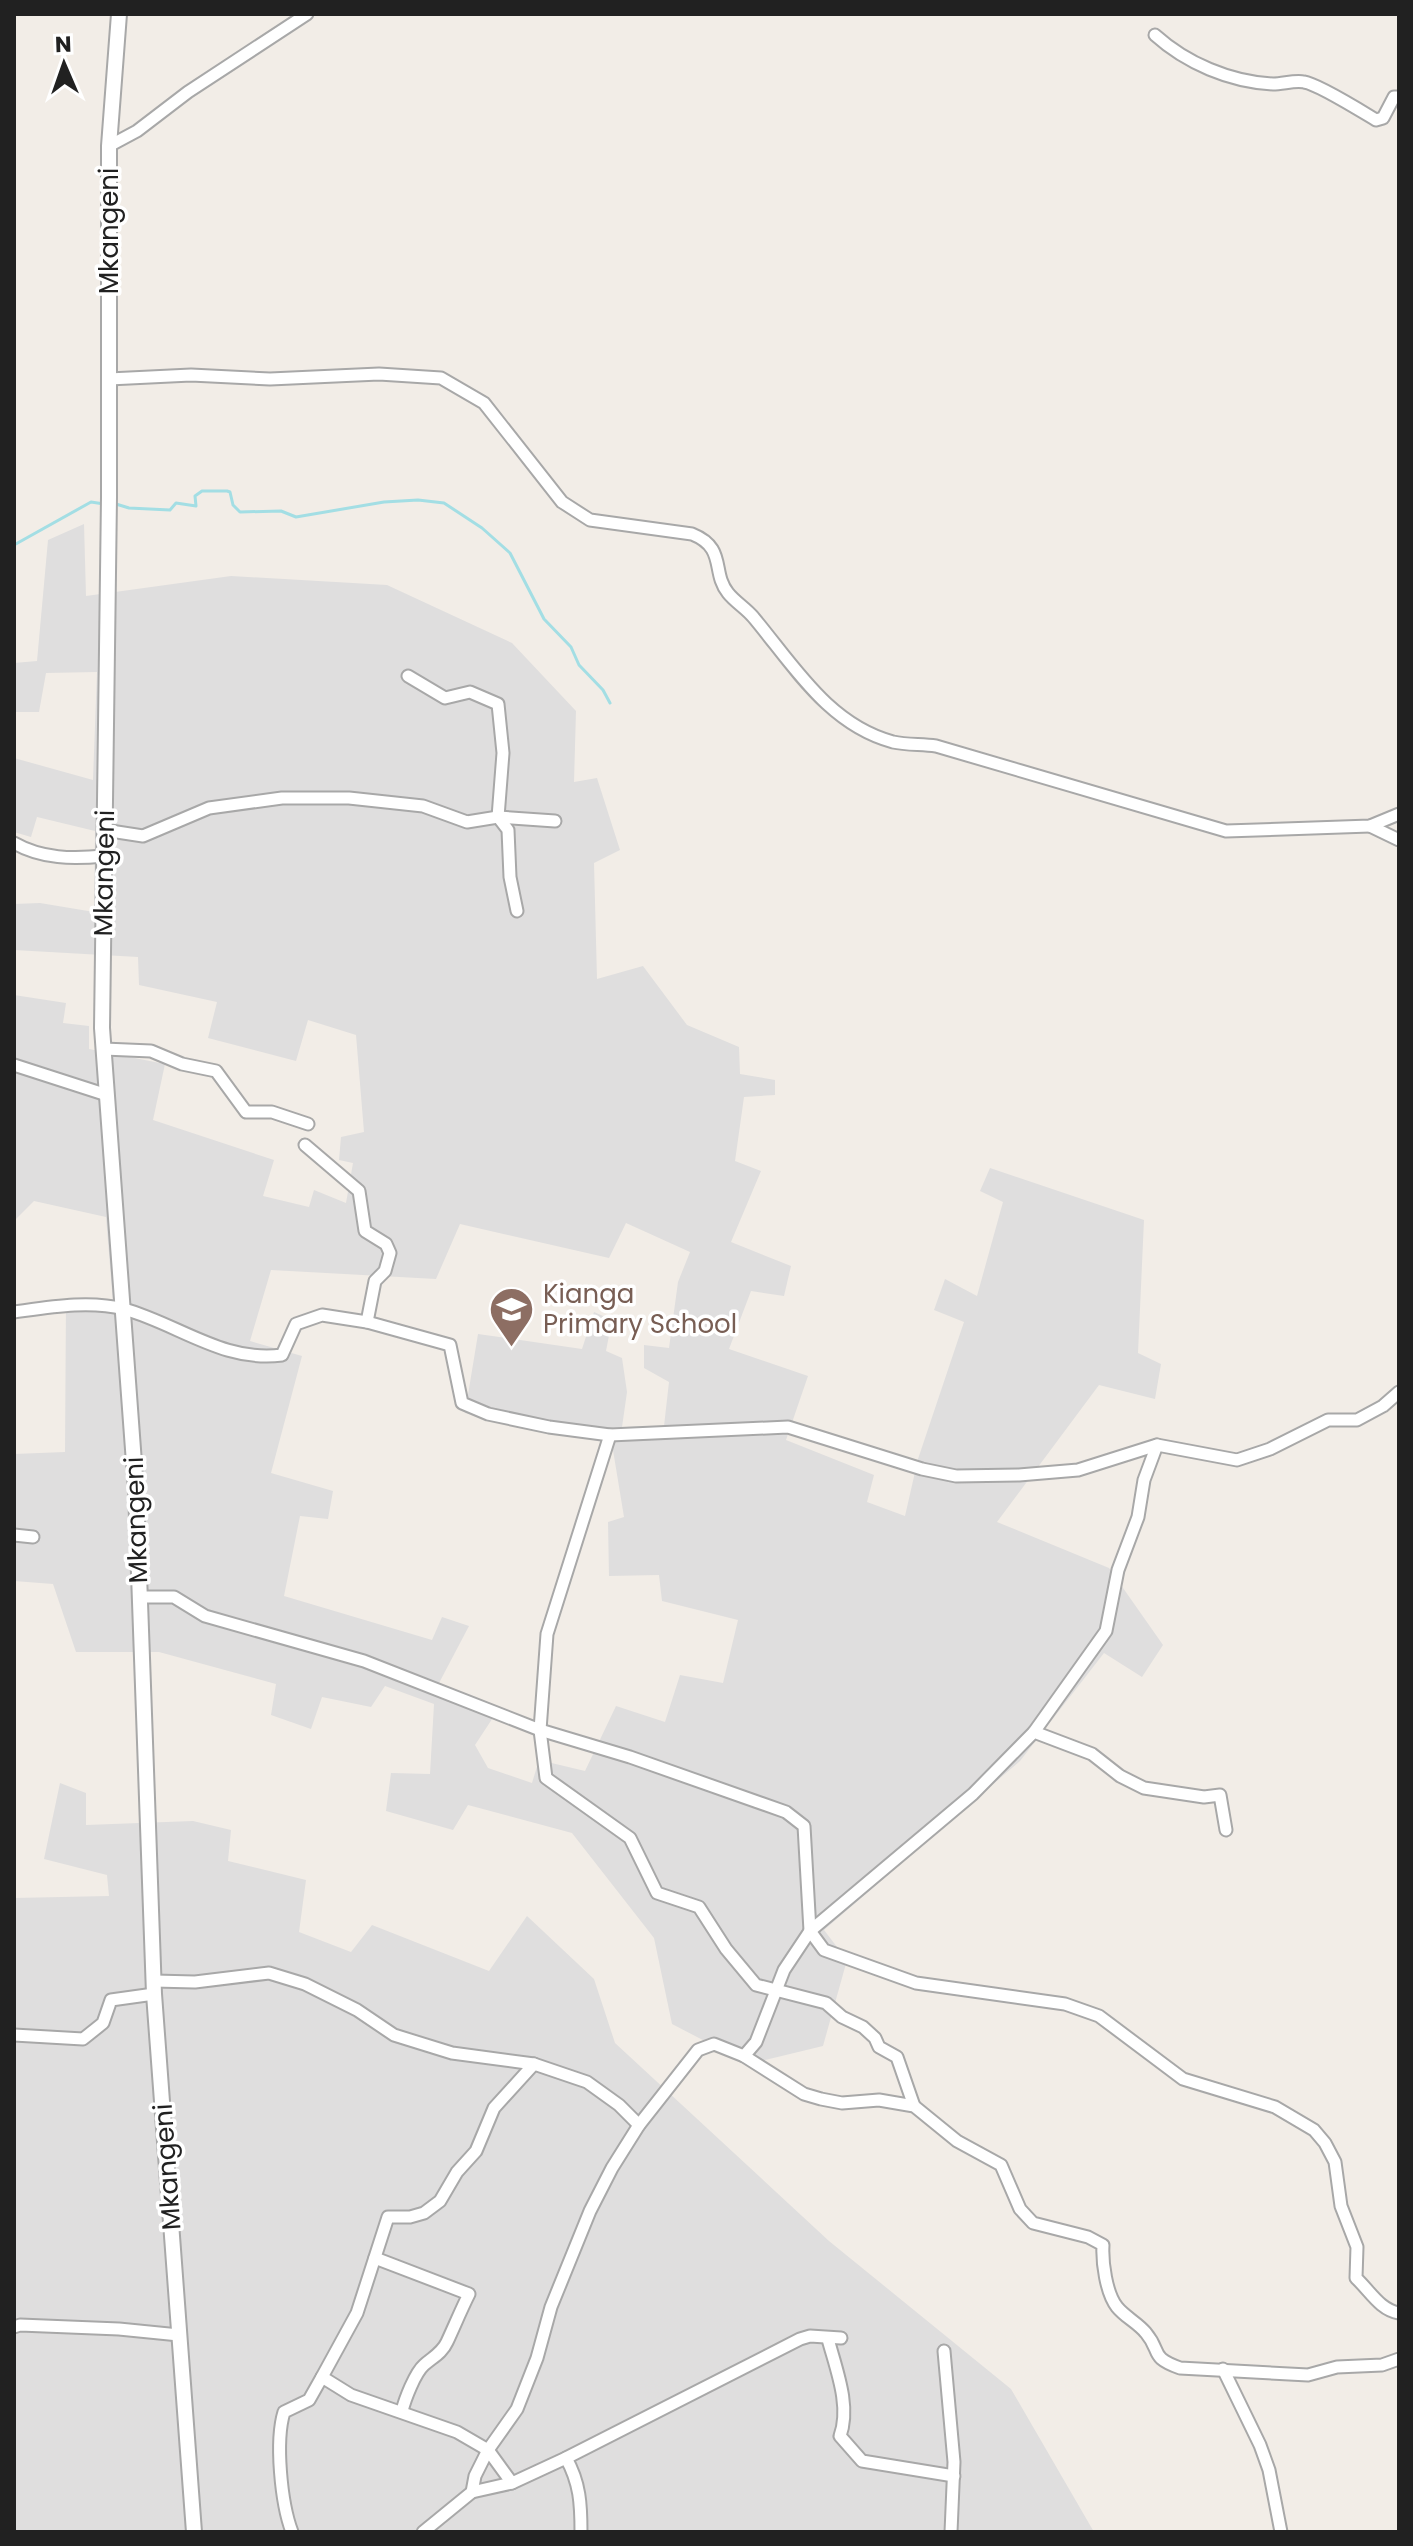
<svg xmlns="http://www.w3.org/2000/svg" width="1413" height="2546" font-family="Poppins,sans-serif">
<rect width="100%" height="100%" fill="#f2ede7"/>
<g fill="#dfdede" fill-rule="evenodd">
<path d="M84,524L86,596L231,576L387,585L512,643L576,711L574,782L597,778L620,850L594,863L597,979L643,966L687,1025L739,1047L740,1074L775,1080V1095L744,1097L735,1161L761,1171L731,1242L791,1266L784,1296L751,1291L729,1349L808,1376L786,1440L874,1475L867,1502L905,1516L918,1459L964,1322L934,1310L945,1279L977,1296L1003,1202L980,1191L990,1168L1144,1220L1138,1353L1161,1364L1155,1399L1099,1385L997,1522L1109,1568L1163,1645L1142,1677L1104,1653L1020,1761L824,1930L847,1960L823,2046L749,2064L672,2024L654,1938L572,1833L468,1805L453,1830L386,1811L391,1773L430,1774L434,1704L385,1686L371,1707L322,1697L311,1729L271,1715L276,1684L159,1652H76L53,1584L14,1581V1454L65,1452L66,1301L113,1302L106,1217L34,1201L15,1220L16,1252H14V995L66,1003L63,1023L89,1026V1049L165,1064L153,1120L274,1160L263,1196L309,1207L314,1190L346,1203L353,1163L339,1160L341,1137L364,1132L356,1035L308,1020L296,1061L208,1038L217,1002L139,985L138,957L14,950V904L40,903L94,912L95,831L37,817L31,837L14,832V758L93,780L97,672L46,673L39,712H14V663L37,661L48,540ZM626,1223L690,1252L678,1282L669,1348L644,1345V1368L669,1382L664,1426L622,1427L627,1392L622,1358L606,1351L612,1320L594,1312L582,1349L478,1334L465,1413L612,1444L624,1517L608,1522L609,1576L659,1575L662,1601L738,1620L723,1683L680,1675L665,1722L616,1706L585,1771L539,1760L532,1783L488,1768L475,1745L500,1707L439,1683L469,1626L442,1617L432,1640L284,1596L300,1516L328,1519L333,1491L271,1473L302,1356L250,1341L271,1270L436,1279L460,1224L609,1258Z"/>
<path d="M60,1783L86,1793V1825L193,1821L231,1830L228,1861L306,1880L299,1932L351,1952L372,1925L489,1971L527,1916L594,1979L615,2043L829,2241L1011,2389L1094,2532H14V1898L109,1896L107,1875L44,1859Z"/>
</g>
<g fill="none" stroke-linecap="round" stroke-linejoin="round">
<g stroke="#a3dee4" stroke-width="3">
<path d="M116,504L129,508L170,510L176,503L196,506L195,496L202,491H227L230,492L233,505L240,512L281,511L296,517L384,502L418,500L444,503L482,528L510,553L544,619L571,647L579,665L603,690L610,703"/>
<path d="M14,545L91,502L104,504"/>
</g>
<defs>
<g id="minor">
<path d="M1155,35C1186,63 1230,82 1273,84C1283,84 1295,80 1304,82C1318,84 1361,111 1376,120L1383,118L1394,97H1399"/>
<path d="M109,146L137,131L188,92L307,14"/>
<path d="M109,379L191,375L270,379L379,374L441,378L484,403L562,502L590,520L692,534C727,548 711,572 728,593C735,602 747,609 754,618C794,666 829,725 893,742C907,745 922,744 936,746L1226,831L1370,826L1399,814"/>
<path d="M408,676L445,698L470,692L498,704L503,753L498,817L508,830L510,877L517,911"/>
<path d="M1370,826L1399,840"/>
<path d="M104,830L143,836L209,808L282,798H349L423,806L467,822L498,817L555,821"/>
<path d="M14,843C42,859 73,859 104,856"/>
<path d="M104,1049L151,1051L182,1064L216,1071L246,1112H272L308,1124"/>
<path d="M14,1065L107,1095"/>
<path d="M305,1145L359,1191L365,1231L386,1244L390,1253L385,1271L375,1281L367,1322"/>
<path d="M14,1312C50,1307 89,1300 124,1309C178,1324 224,1363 282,1355L296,1324L322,1315L367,1322L450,1345L462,1403L488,1414L549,1427L610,1435L788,1427L922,1469L956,1476L1019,1475L1078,1470L1157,1445L1237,1460L1270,1449L1328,1420H1357L1383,1406L1399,1392"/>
<path d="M610,1435L547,1634L540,1730L546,1778L630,1838L657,1893L699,1907L726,1949L756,1985L826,2003L842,2017L863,2027L875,2038L879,2047L897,2057L914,2106"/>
<path d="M14,1535L33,1537"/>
<path d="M140,1597H174L205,1616L364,1661L540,1730L630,1757L786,1812L804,1826L810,1931L824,1950L916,1983L1065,2004L1099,2016L1183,2079L1275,2107L1314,2130L1325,2143L1335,2162L1341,2206L1357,2247L1356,2278C1370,2291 1380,2310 1399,2313"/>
<path d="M1034,1732L1106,1631L1118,1570L1138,1517L1144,1480L1157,1445"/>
<path d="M154,1981L195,1982L269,1973L305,1984L357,2010L394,2035L452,2053L534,2064L587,2082L619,2105L639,2125"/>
<path d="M14,2035L83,2039L103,2023L111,2000L154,1994"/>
<path d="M744,2056L756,2042L784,1970L810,1931L973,1794L1034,1732L1092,1754L1120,1776L1144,1788L1204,1797L1220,1795L1226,1830"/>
<path d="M534,2064L494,2108L476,2151L457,2172L440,2201L424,2213L410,2217H388L357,2313L322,2377L351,2395L457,2432L488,2450L512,2483L566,2458C580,2483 581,2504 581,2532"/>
<path d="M375,2258L469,2294C461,2310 454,2327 447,2342C442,2353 433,2357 424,2365C415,2373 405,2399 402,2411"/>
<path d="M14,2327L20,2325L119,2329L179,2335"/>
<path d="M828,2339C836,2369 851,2406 840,2436L862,2461L954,2476"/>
<path d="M944,2351L954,2462L951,2532"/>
<path d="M1223,2369L1260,2445L1269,2470L1281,2532"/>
<path d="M566,2458L800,2339L810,2336L841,2338"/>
<path d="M472,2492L512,2483"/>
<path d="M292,2532C281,2503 275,2441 284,2412L309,2400L322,2377"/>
<path d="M423,2532L472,2492L475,2476L488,2450L517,2409L537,2358L551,2307L590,2211L612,2168L639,2125L698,2050L714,2044L744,2056L804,2094L821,2099L842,2103L879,2100L914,2106L957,2141L1001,2165L1020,2209L1033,2223L1088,2237L1103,2245C1102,2262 1106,2293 1117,2307C1125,2317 1138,2323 1146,2333C1162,2352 1149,2357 1180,2368L1308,2375L1337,2367L1382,2365L1399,2359"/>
</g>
<path id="tertiary" d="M119,14L109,146V497L102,1028L136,1490L154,1994L194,2532"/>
</defs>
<use href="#minor" stroke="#a8a8a8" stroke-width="15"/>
<use href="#tertiary" stroke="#a8a8a8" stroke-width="18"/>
<use href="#minor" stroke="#fff" stroke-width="11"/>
<use href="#tertiary" stroke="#fff" stroke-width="14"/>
</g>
<defs>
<symbol id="school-pin" viewBox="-11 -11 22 30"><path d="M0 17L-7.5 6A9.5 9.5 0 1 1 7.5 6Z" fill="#8d6e63" stroke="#fff"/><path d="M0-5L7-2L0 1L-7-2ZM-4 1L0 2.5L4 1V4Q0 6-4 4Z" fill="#fff"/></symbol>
</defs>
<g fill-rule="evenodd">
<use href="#school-pin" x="486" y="1284" width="51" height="69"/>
</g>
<g text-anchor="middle" stroke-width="7" stroke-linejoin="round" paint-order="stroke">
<g font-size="26" fill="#212121" stroke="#fff">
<text transform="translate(109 231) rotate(-90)" y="9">Mkangeni</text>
<text transform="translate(104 873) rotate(-89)" y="9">Mkangeni</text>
<text transform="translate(136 1520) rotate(-92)" y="9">Mkangeni</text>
<text transform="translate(167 2167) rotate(-94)" y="9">Mkangeni</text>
</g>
<g font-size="26" fill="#785e54" stroke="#fff" text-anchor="start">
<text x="543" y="1303">Kianga<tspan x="543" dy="30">Primary School</tspan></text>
</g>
</g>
<rect width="1413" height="2546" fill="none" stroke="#212121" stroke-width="32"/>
<g transform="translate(64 64) rotate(358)" stroke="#ffffff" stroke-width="6" paint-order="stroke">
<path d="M0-6L14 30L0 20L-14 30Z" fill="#212121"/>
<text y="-12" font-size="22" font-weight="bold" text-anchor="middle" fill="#212121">N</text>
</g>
</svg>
